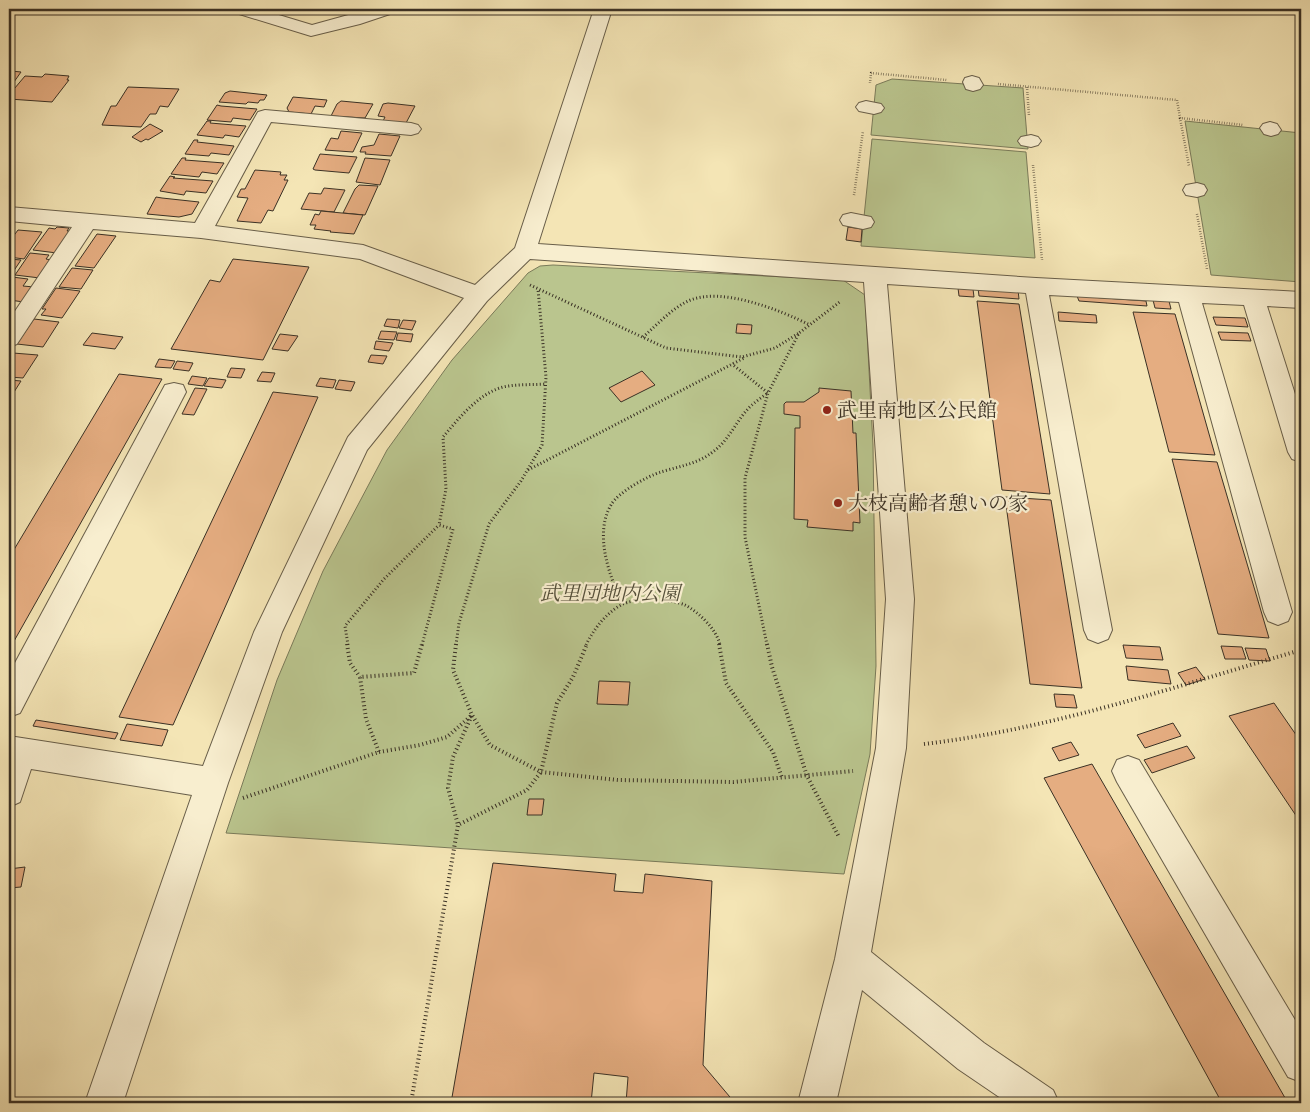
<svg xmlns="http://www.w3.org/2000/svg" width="1310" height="1112" font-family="'Old Standard TT','Noto Serif JP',serif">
<rect width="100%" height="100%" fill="#f4e5b5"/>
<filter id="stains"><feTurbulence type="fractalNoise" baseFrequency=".004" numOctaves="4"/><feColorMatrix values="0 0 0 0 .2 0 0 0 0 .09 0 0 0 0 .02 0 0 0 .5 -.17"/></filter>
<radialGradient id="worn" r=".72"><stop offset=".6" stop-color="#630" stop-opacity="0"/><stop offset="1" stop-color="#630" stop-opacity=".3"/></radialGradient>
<g fill="#bac58e" stroke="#7a7b5a">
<path d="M892,79L1023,88L1028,149L871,135L876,85Z"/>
<path d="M1185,121L1301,133V282L1211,275Z"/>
<path d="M872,139L1026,152L1035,258L861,246Z"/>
<path d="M553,265L843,280L865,295L873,445L876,666L870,754L844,874L226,833L277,680L323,571L387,450L452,360L528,273L540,266Z"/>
</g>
<g fill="#e5ad81" stroke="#3a3125">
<path d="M11,71L21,72L9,89V72Z"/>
<path d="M45,74L69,76L67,80H69L52,102L9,99V95L25,76L42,77Z"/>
<path d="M128,87L179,89L168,107L160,106L156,114H150L141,127L102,125L111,106H116Z"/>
<path d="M230,91L267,95L264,100H260L258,103L248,102L246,104L219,102L225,93Z"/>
<path d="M293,97L327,100L324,107L315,106L311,114L289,112L287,108Z"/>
<path d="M341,101L373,104L365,118L331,116L337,104Z"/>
<path d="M388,103L415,106L406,123L383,121L385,117L378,116L383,104Z"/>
<path d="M217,105L221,106L257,109L250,120L233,118L231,122L207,120Z"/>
<path d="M207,121H211L210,123L246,126L239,137L225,135L223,138L197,135Z"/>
<path d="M150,124L163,131L148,140L146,139L141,142L132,137Z"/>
<path d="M341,131L362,133L353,152L325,150L331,138L338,139Z"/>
<path d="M379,134L400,136L391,156L365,154L366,152H360L362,147L374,145Z"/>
<path d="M194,140H198L197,142L234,146L229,155L211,153L209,156L185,154Z"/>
<path d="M320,154L357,157L349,173L315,170L313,169Z"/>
<path d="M182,158H186L185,160L224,163L217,174L202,172L199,177L171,174Z"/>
<path d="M365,158L390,160L380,185L356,182Z"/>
<path d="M255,170L281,172L280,175H287L284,180H288L273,211L268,210L261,223L237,221L248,198L237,197L241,189H245Z"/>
<path d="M170,176L175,177L173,178L213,181L206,193L186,191L184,195L160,191Z"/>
<path d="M359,185L378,186L365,215L343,213L355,189Z"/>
<path d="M324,188L345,190L334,212L301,209L309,193L321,194Z"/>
<path d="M156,197L162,198L199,202L192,214L179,217L147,214Z"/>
<path d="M321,211L363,215L354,234L330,232L331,231L314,229L316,225H310L315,214L319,215Z"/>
<path d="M57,227L69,228L67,231H70L57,253L33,250L49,228L55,229Z"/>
<path d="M848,227L862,229L861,242L846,240Z"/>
<path d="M18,230L42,232L24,259L9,257V242Z"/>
<path d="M97,234L116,236L94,268L75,266Z"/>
<path d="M30,253L49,255L46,259L52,260L40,278L15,275Z"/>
<path d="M9,259L21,260L9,278Z"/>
<path d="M233,259L309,267L263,360L171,349L210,280L220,282Z"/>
<path d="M72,268L93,270L81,289L59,287Z"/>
<path d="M12,277L28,279L23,286L34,287L24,302L9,300V282Z"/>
<path d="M56,288L80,291L62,318L41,315L46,309H42Z"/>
<path d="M958,288L973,289L974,297L959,296Z"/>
<path d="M978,288L1018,290L1019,299L979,296Z"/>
<path d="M1077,296L1146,301L1147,306L1079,301Z"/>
<path d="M1153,300L1169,301L1171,309L1155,308Z"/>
<path d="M977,301L1019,304L1050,494L1002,490Z"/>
<path d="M1058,312L1096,315L1097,323L1059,321Z"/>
<path d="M1133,312L1175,314L1215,455L1169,452Z"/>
<path d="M1213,317L1245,318L1248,327L1216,325Z"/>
<path d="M34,319L59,322L43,347L17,344Z"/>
<path d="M387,319L400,320L398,328L384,326Z"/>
<path d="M403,320L416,321L412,330L399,328Z"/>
<path d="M737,324L752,325L751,334L736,333Z"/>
<path d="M381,331L397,332L394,340L378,339Z"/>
<path d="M1218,332L1248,333L1251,341L1221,340Z"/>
<path d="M92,333L123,337L115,349L83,345Z"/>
<path d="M398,333L413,334L411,342L396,340Z"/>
<path d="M280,334L298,336L288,351L272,349Z"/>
<path d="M376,341L393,343L389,351L374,349Z"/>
<path d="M13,353L38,355L23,378L9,377V360Z"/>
<path d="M371,355L387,356L383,364L368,362Z"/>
<path d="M159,359L175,361L171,368L155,367Z"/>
<path d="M177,361L193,363L189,371L173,369Z"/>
<path d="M231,368L245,369L241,378L227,377Z"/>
<path d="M642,371L655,385L621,402L609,388Z"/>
<path d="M262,372L275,373L271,382L257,381Z"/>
<path d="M119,374L162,379L9,650V558Z"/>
<path d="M192,376L207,378L203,386L188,384Z"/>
<path d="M209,378L226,380L222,388L204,386Z"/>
<path d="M320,378L336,380L333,388L316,386Z"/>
<path d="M9,380L21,381L9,400Z"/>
<path d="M339,380L355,382L351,391L335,389Z"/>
<path d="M195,388L207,389L194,415L182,414Z"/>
<path d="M819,388L851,391L853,433H856L860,523L853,522V531L807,527L808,520L794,519L795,428H800V416L784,414V404L786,402H804L819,392Z"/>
<path d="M273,392L318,397L173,725L119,717Z"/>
<path d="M1172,459L1217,462L1269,638L1218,634Z"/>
<path d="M1005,497L1051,500L1082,688L1030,684Z"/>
<path d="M1123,645L1160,647L1163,660L1126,658Z"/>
<path d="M1221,646L1242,647L1246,659H1225Z"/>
<path d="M1245,648L1266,649L1270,661L1249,660Z"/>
<path d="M1126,666L1168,670L1171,684L1128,680Z"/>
<path d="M1196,667L1205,679L1186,685L1178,673Z"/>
<path d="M599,681L630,682L628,705L597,704Z"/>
<path d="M1054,694L1074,695L1077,708L1056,707Z"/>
<path d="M1274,703L1301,742V823L1229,716Z"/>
<path d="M36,720L118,733L115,739L33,726Z"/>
<path d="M1173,723L1181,736L1145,748L1137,735Z"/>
<path d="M127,724L168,730L162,746L120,740Z"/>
<path d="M1071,742L1079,755L1059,761L1052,748Z"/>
<path d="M1187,746L1195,758L1152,773L1144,760Z"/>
<path d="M1092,764L1288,1103H1222L1044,778Z"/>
<path d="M529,799H544L542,815H527Z"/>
<path d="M493,863L616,874L614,891L643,893L645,874L712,881L703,1065L735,1103H626L628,1077L594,1073L591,1103H451Z"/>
<path d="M25,867L21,887L9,888V869Z"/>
</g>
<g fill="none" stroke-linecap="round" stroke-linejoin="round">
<defs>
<g id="minor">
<path d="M233,9H259L312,25L370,9H396L393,13L360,24L311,36L236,13Z"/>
<path d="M594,9H612L538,244L1036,278L1301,292V308L1267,306L1301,413V462L1292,459L1288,452L1244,305L1202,303L1292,612L1288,621L1278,625L1268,621L1264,612L1179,302L1049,295L1112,630L1108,639L1098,643L1088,639L1084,630L1026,293L887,284L914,599L906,748L871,952L984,1043L1053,1090L1059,1103H1008L958,1069L862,990L836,1103H798L835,959L876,748L886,599L864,282L530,259L487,301L367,450L282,632L228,783L123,1103H85L192,795L31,769L20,802L9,807V736L203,766L254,632L348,437L464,298L360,259L201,238L93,229L17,344L9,347V320L72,227L9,221V207L195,223L258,112L265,110L411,123L418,125L421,129L418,133L411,135L271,122L215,226L363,245L475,285L515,248Z"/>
<path d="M972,76L979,78L983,85L980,89L973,91L966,89L963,82L965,78Z"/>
<path d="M866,101L881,104L884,108L881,112L874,114L859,111L856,107L859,103Z"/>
<path d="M1270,122L1277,124L1281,130L1278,134L1271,136L1264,134L1260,128L1263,124Z"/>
<path d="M1031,135L1038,137L1041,141L1038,145L1031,147L1021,145L1018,141L1021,137Z"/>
<path d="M1197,183L1204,185L1207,190L1204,195L1197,197L1186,195L1183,190L1186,185Z"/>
<path d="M851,213L871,217L874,222L871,227L863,229L843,225L840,220L843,215Z"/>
<path d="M174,383L183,385L186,392L20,713L9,717V674L165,385Z"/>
<path d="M1128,756L1139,760L1301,1030V1082L1288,1077L1117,782L1112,771L1117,760Z"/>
</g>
</defs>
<use href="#minor" stroke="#685e49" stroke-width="2"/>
<g stroke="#3a3125" stroke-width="2.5" stroke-dasharray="0.5 2" stroke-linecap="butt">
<path d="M870,83L871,73L947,80"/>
<path d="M998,84L1177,100L1180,118L1243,125"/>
<path d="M1027,87L1029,116"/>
<path d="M1180,118L1189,166"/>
<path d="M1033,165L1042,260"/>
<path d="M854,195L863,131"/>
<path d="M1197,214L1207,269"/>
</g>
<g stroke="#3a3125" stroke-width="3" stroke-dasharray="1 2.5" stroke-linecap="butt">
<path d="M530,285L666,348L742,357L775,348L799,333"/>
<path d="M643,337C657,325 671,309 688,301C721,286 780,310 810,325"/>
<path d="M528,470L744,358"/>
<path d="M622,603C609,575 594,534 611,505C618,492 648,476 661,472C680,466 698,464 714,451C728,441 736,422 747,410C753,403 761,398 768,393L732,364"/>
<path d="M348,645L345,626L384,579L439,525"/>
<path d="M422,645L453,529L439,525L446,489L443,437C459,418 478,394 503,387C517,384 532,385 546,384"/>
<path d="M456,645L459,623L489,524L521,481L542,445L546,377L538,289"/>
<path d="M586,645C594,629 605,614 621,605C635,597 671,599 685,605C699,612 717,630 720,645"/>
<path d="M767,645L745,537V478L768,393L799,333L841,301"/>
</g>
<g stroke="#3a3125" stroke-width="4" stroke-dasharray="1 3" stroke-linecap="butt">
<path d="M347,644L350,663L360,677"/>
<path d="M456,644L453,670L472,715L490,745L541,772L618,780L733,782L853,771"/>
<path d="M719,644L726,683L773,752L782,778"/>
<path d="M767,644L772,667L807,776L839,837"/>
<path d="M924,744C1052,729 1177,686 1301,650"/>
<path d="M379,752L420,745L447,737L472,715L453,757L448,788L458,825"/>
<path d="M243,798L379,752L366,719L360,677L414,673L422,644"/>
<path d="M411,1103L458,825L527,790L541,772L557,703L573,677L587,644"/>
</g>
<use href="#minor" fill="#f8eecf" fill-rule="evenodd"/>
</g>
<g fill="#8f2418" stroke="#f8eecf" stroke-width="2">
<circle cx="827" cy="410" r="5"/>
<circle cx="838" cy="503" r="5"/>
</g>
<g text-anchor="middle" stroke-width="4.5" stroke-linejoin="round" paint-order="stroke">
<g font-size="20" fill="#3a3125" stroke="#f8eecf" text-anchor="start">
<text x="837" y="417">武里南地区公民館</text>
<text x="848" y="510">大枝高齢者憩いの家</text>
</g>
<g font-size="20" font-style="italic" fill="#544f3a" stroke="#f8eecf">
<text x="610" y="600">武里団地内公園</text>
</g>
</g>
<rect width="1310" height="1112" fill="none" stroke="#f4e5b5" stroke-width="30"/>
<rect x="10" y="10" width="1290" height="1092" fill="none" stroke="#3a3125" stroke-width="2.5"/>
<rect x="15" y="15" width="1280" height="1082" fill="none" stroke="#3a3125"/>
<rect width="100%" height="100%" filter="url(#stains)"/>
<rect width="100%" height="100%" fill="url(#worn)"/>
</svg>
